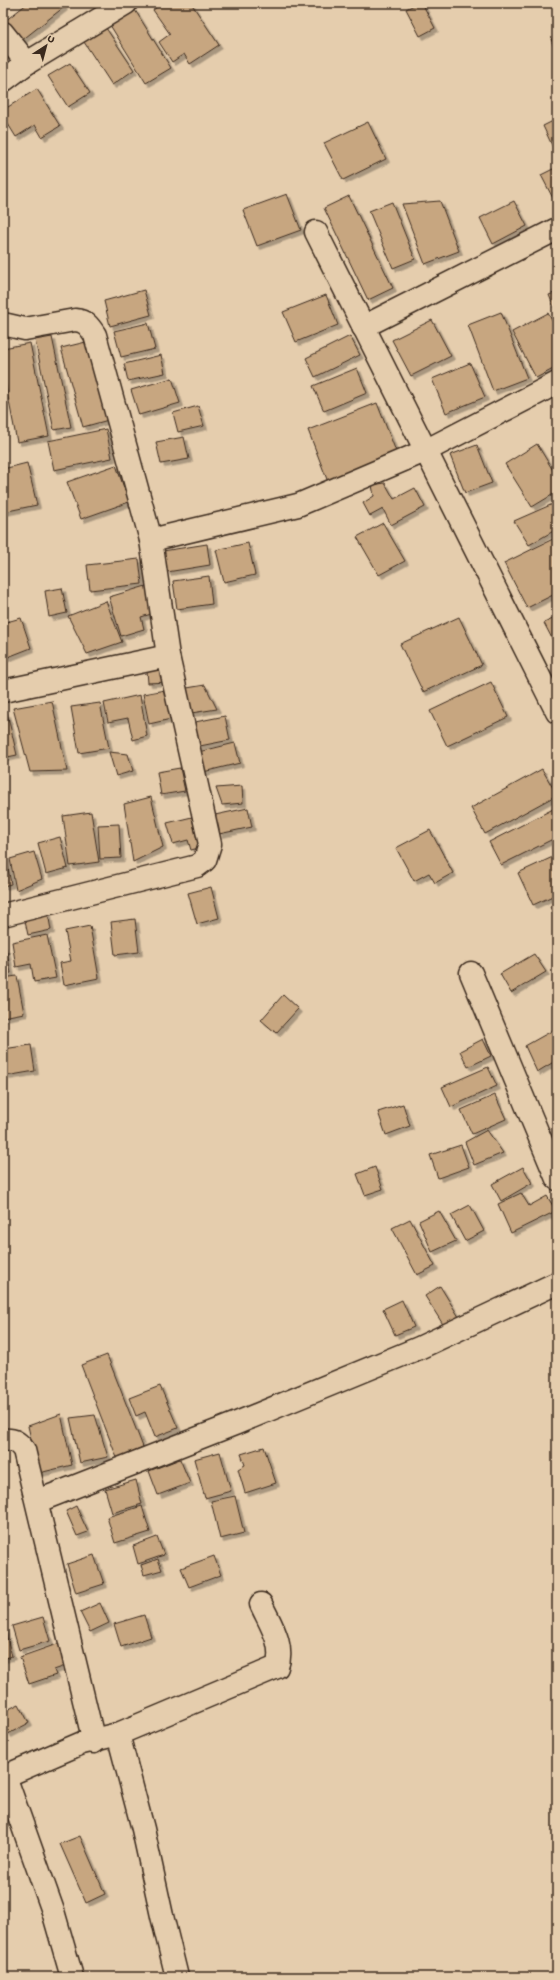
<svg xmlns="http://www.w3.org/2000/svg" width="560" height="1980" font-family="'Gochi Hand',sans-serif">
<defs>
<filter id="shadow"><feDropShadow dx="3.5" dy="3.5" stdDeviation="0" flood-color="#0004"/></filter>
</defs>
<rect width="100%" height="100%" fill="#e5cdad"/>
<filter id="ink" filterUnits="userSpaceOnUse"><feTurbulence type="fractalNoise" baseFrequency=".025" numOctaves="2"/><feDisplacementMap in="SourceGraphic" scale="8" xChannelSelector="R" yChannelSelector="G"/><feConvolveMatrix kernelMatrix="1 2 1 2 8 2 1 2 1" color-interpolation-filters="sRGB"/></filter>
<g filter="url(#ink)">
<g fill="#c7a680" stroke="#3b2a1e" filter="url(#shadow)">
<path d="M28,3H61L64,7L21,41L5,21Z"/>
<path d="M163,3H191L219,45L190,64L184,54L172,62L159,42L170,34L153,10Z"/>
<path d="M418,3H422L435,28L420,36L406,9Z"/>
<path d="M135,10L171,68L146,83L110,25Z"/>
<path d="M106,28L134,70L112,85L84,42Z"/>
<path d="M557,38V56L551,39Z"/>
<path d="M70,63L90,93L68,107L48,76Z"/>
<path d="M37,89L60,126L42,137L35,125L16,137L3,116V110Z"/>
<path d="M557,119V156L543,126Z"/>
<path d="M368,122L386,159L343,180L324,143Z"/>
<path d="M557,167V206L541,175Z"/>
<path d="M287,194L301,230L257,246L243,210Z"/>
<path d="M349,196L393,288L368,300L324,208Z"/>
<path d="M440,201L459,251L425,264L402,204Z"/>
<path d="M514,201L527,226L493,244L480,218Z"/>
<path d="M392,202L415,259L393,268L369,211Z"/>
<path d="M144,290L151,315L110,326L104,301Z"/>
<path d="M557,292V315L549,295Z"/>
<path d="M326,295L338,325L296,342L283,312Z"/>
<path d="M501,312L527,378L493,391L468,325Z"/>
<path d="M548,313L557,330V367L536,378L512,332Z"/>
<path d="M432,320L451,356L411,376L392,340Z"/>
<path d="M148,323L155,349L121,357L114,331Z"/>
<path d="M350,336L360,355L315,377L306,358Z"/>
<path d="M52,337L71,427L54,430L35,340Z"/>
<path d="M90,341L112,419L83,427L61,348Z"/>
<path d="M30,343L49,436L17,442L3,371V348Z"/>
<path d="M161,355L165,373L128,381L124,364Z"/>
<path d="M470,363L485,397L446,413L432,379Z"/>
<path d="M357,368L367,393L324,411L313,386Z"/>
<path d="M172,378L180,403L139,415L131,390Z"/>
<path d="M377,403L397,454L328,482L308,430Z"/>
<path d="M198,406L204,426L178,432L173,413Z"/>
<path d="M106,429L112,458L54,470L48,441Z"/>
<path d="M184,437L189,459L161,464L156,442Z"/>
<path d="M537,444L557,477V492L532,507L505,464Z"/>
<path d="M477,445L492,483L465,493L450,455Z"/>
<path d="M27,463L37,505L3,512V469Z"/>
<path d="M116,465L129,502L81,519L67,482Z"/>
<path d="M385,483L394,499L415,488L425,507L391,525L383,509L370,516L363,503L374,496L372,485Z"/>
<path d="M555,503L557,529L529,545L514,521Z"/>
<path d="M383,523L405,561L379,575L357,537Z"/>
<path d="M557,537V593L527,608L504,563Z"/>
<path d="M248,543L255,575L224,582L216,550Z"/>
<path d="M207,544L210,565L167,572L163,551Z"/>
<path d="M139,559L142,584L90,590L87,565Z"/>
<path d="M209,576L212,604L177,609L173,581Z"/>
<path d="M146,586L155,613L141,617L144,629L121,636L109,597Z"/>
<path d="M62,588L67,613L49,617L45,591Z"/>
<path d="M106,601L122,642L87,654L68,616Z"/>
<path d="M459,617L482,665L423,692L400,644Z"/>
<path d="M557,617V648L544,623Z"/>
<path d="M21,618L31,648L3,659V623Z"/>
<path d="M166,669L167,682L148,683L147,671Z"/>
<path d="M491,682L508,717L447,746L430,711Z"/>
<path d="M205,685L217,709L185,714L181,689Z"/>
<path d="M165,690L171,719L149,724L143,694Z"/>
<path d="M140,695L147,736L133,740L128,718L108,722L104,703Z"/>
<path d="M52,701L67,771L30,772L13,708Z"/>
<path d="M100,703L109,748L79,753L71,707Z"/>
<path d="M7,713L17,755L3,758V714Z"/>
<path d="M225,716L230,740L195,747L190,723Z"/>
<path d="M235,743L240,763L203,772L198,752Z"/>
<path d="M109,752L128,754L133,771L116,776Z"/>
<path d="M180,768L185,791L161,795L157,772Z"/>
<path d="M542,769L557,795L485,834L471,808Z"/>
<path d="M242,786L243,803L222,805L216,788Z"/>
<path d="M151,797L163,847L133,862L124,804Z"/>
<path d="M557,807V837L501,865L489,842Z"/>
<path d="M248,808L252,827L219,834L215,815Z"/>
<path d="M91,812L99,862L70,866L63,816Z"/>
<path d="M192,817L199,848L191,850L188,840L173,844L167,823Z"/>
<path d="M119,824L121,858L100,859L98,825Z"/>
<path d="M430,830L453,873L435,883L429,873L414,881L396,848Z"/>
<path d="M60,837L68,868L46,874L38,843Z"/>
<path d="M34,852L42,879L16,890L10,859Z"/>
<path d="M557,855V894L533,905L518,873Z"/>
<path d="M3,857H6L11,884L3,886Z"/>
<path d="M211,887L219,918L197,924L188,893Z"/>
<path d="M557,903V922L550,907Z"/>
<path d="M48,913L51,930L28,935L24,917Z"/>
<path d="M135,919L139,952L115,955L111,922Z"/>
<path d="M90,926L99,978L64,985L60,963L71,961L65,931Z"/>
<path d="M47,935L56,978L34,982L31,964L16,967L12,942Z"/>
<path d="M6,948L11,973L3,974V949Z"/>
<path d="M534,954L546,972L511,993L500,974Z"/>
<path d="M17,976L24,1013L3,1017V978Z"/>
<path d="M283,995L298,1009L276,1033L261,1020Z"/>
<path d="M557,1028V1060L537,1072L525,1046Z"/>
<path d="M483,1039L491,1056L468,1067L460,1051Z"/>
<path d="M31,1045L35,1071L6,1076L3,1049Z"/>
<path d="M488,1067L497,1086L451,1107L442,1087Z"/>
<path d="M495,1095L506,1119L472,1134L461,1110Z"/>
<path d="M403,1104L410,1126L386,1135L378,1112Z"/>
<path d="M487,1130L503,1153L474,1165L465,1142Z"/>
<path d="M461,1145L469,1167L438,1178L430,1155Z"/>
<path d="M375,1167L383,1189L365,1195L357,1174Z"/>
<path d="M523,1167L532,1183L501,1201L492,1184Z"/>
<path d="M521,1193L529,1206L547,1196L556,1211L511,1233L498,1204Z"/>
<path d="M470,1205L484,1231L465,1241L451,1215Z"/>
<path d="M439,1211L456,1241L432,1252L419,1221Z"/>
<path d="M410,1219L435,1266L417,1275L392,1228Z"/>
<path d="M440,1286L459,1317L444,1326L425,1296Z"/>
<path d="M402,1300L414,1327L395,1335L383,1309Z"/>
<path d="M107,1355L143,1447L117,1458L81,1365Z"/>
<path d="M160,1386L178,1428L155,1437L145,1412L136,1416L129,1398Z"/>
<path d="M61,1414L72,1465L39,1473L28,1426Z"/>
<path d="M95,1415L108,1457L80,1463L70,1418Z"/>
<path d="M264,1447L276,1483L245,1493L238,1469L245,1465L241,1454Z"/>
<path d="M220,1452L231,1491L205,1498L194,1459Z"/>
<path d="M180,1459L190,1483L158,1495L149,1471Z"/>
<path d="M136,1480L142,1504L112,1513L105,1489Z"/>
<path d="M235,1496L244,1533L220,1539L211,1501Z"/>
<path d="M76,1506L88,1532L77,1536L66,1511Z"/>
<path d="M142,1506L150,1532L115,1543L107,1517Z"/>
<path d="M157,1537L164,1555L138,1564L133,1546Z"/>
<path d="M94,1555L104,1584L76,1593L67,1564Z"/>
<path d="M214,1556L221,1575L189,1587L181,1568Z"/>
<path d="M158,1559L162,1570L144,1575L141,1565Z"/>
<path d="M100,1603L109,1623L90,1632L80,1612Z"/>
<path d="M144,1615L151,1637L121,1647L114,1624Z"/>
<path d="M43,1617L50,1641L19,1650L12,1626Z"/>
<path d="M4,1627L12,1656L3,1659V1628Z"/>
<path d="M60,1643L68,1665L54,1670L56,1675L29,1684L20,1657Z"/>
<path d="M19,1704L29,1723L8,1734L3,1725V1712Z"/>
<path d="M80,1836L105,1894L86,1903L60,1844Z"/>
</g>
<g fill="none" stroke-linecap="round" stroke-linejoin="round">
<defs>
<g id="minor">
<path d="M3,33L27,63"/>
<path d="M3,81L27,63L126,3"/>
<path d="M316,232L557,712"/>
<path d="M3,324L25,329L75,320C86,321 89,326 95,335L151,540L168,656L210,844L205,860L197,866L3,915"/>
<path d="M363,327L557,229"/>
<path d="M151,540L298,505L425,451L557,383"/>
<path d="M3,691L168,656"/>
<path d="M471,973L557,1179"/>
<path d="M3,1440C14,1439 18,1442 24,1450L94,1742"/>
<path d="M38,1501L237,1423L419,1348L557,1283"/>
<path d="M118,1734L143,1829L162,1916L177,1977"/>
<path d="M5,1776L53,1911L72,1977"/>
<path d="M3,1777L82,1743L118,1734L277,1667C285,1645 270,1624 261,1604"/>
</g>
</defs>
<use href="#minor" stroke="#3b2a1e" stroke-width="25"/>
<use href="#minor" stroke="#e5cdad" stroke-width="22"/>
</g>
</g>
<rect width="560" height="1980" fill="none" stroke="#e5cdad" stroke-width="16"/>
<rect x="8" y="8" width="544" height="1964" fill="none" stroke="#3b2a1e" stroke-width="1.5" filter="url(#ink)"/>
<g transform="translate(46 46) rotate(36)" stroke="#e5cdad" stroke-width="3" paint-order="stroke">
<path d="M0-3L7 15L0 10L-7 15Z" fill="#3b2a1e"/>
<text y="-6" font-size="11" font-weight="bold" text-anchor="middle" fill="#3b2a1e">U</text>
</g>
</svg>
